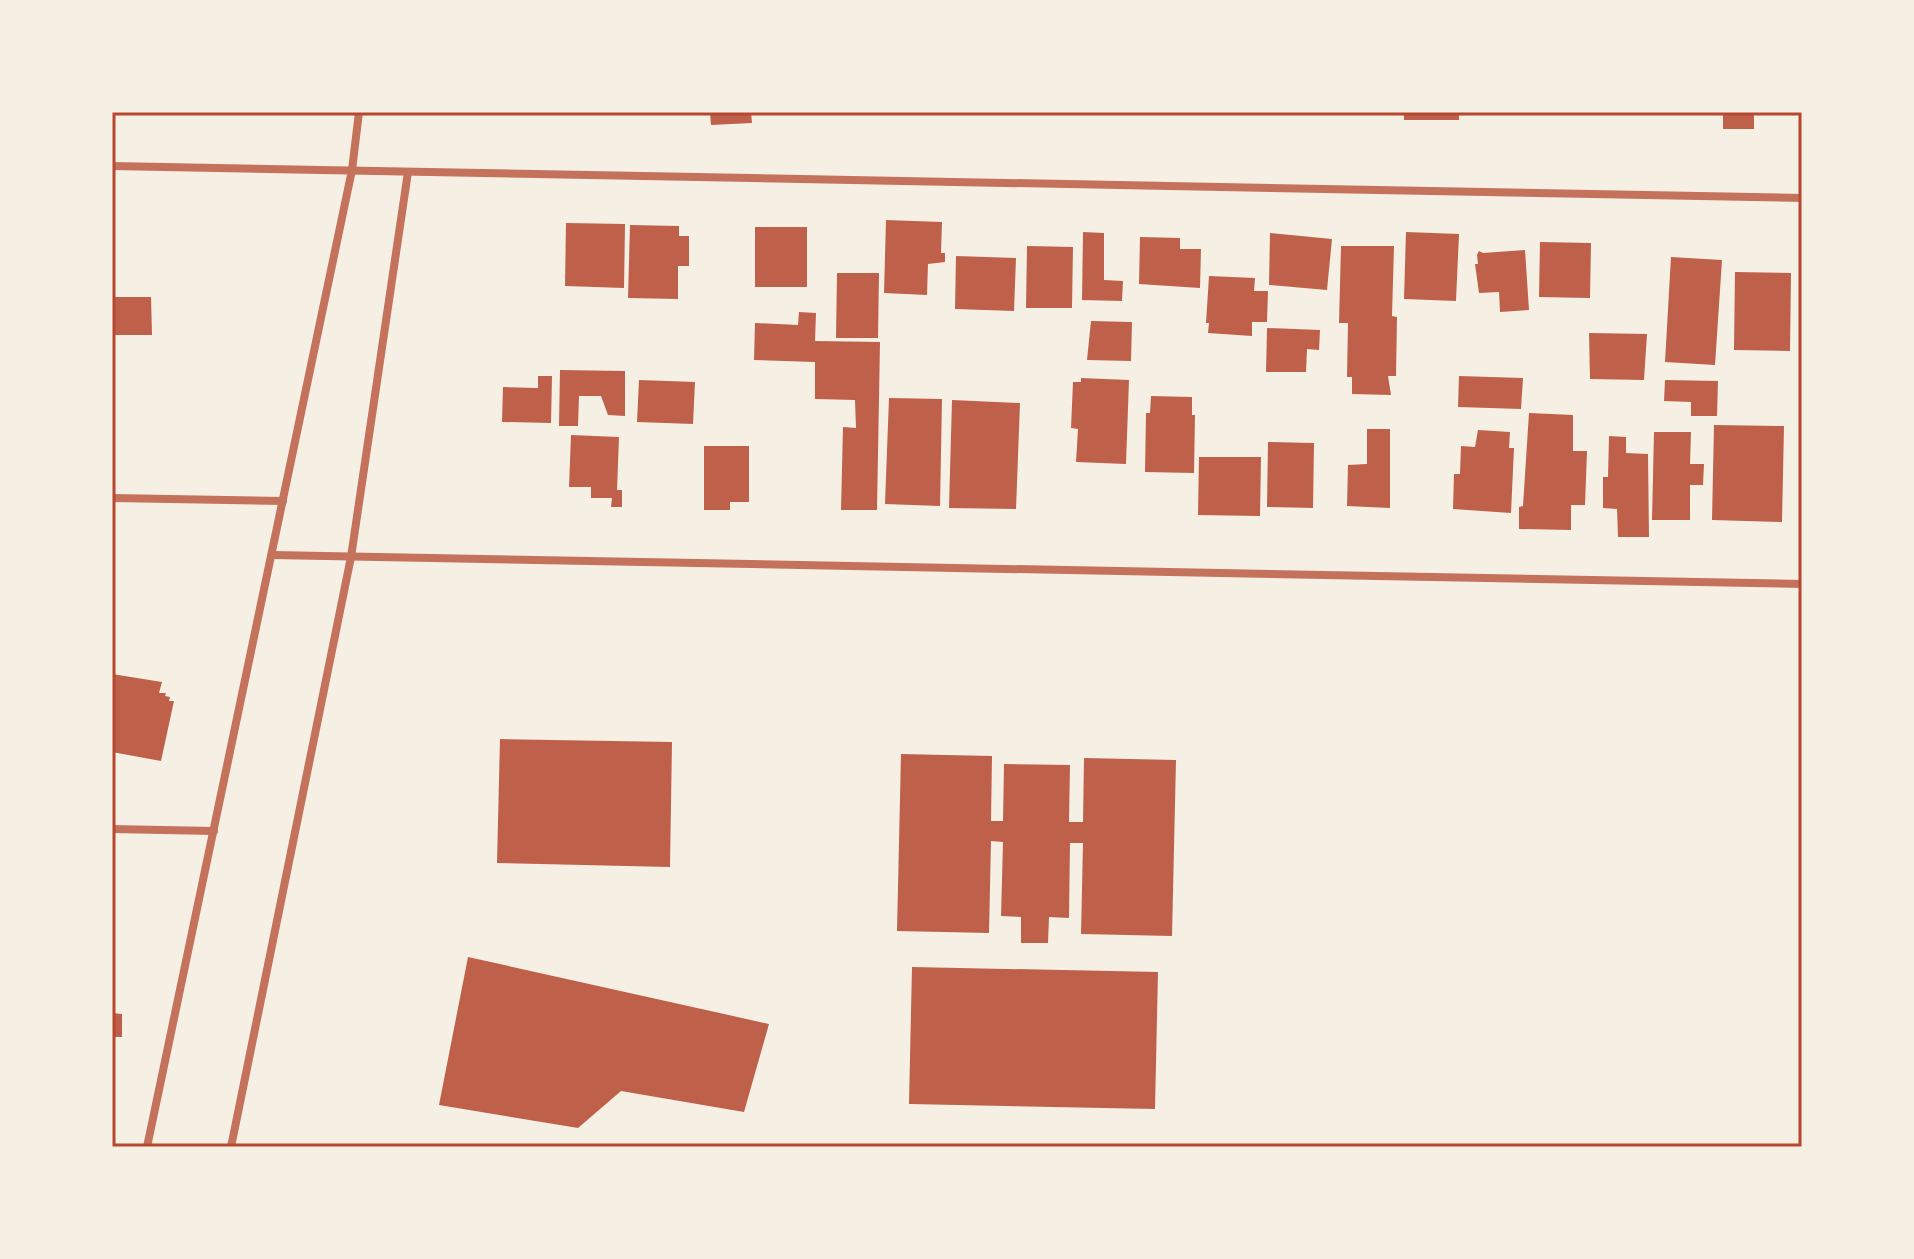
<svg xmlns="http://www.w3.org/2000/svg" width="1914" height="1259" font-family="Manrope,sans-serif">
<rect width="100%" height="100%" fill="#f6efe4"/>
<g fill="#bf614a">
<path d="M710,112H751L752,123L711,125Z"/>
<rect x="1404" y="112" width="55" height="8"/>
<rect x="1536" y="112" width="57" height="3"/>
<rect x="1723" y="112" width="31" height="17"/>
<path d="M886,220L942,222L941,253H945V262L928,264L927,295L884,293Z"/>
<path d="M566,223L625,224L624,288L565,286Z"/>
<path d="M630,225L679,226V236H689V266H678V299L628,298Z"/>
<rect x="755" y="227" width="52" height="60"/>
<path d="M1083,232L1104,233V280L1123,281L1122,301L1082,300Z"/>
<path d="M1406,232L1459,234L1456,301L1404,299Z"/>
<path d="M1270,233L1332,239L1327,290L1269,285Z"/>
<path d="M1140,237L1180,238V249H1201L1200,288L1139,284Z"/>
<path d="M1540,242L1591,243L1590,298L1539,297Z"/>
<path d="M1027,246L1073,247L1072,308H1026Z"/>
<path d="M1341,246H1394L1392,316L1397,317L1396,376H1388L1391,395L1352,394V377H1347L1348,323H1339Z"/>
<path d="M1525,250L1529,310L1500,312L1499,292L1479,293L1475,264H1478L1477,255L1479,251L1483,253Z"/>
<path d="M956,256L1016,258L1014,311L955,309Z"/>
<path d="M1671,257L1722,260L1715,365L1665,362Z"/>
<path d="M1735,272L1791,273L1790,351L1734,350Z"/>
<path d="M837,273H879L878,338H836Z"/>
<path d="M1209,276L1255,278L1254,291H1268L1267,322H1252V336L1208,333L1209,323H1206Z"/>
<path d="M112,297H151L152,335H112Z"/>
<path d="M799,312L816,313L815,341L880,342L877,510H841L843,427L856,428L855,400L815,399V362L754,360L755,323L798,325Z"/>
<path d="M1091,321L1132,322L1131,361L1087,360Z"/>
<path d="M1267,328L1320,330L1319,350L1307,349L1306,372H1266Z"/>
<path d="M1589,333L1647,334L1644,380L1590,379Z"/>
<path d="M560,370L625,371V416L608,415L601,396H579L578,426H559Z"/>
<path d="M538,376H552L551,423L502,422L503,387L538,388Z"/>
<path d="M1459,376L1523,378L1521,409L1458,407Z"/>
<path d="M1081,378L1129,380L1126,464L1076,462L1078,429L1071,428L1073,382H1081Z"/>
<path d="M639,380L695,382L693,424L637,422Z"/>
<path d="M1665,380L1718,381L1717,416H1691V402L1664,401Z"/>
<path d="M1151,396L1192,397V415H1195L1194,473L1145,472L1146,413H1150Z"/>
<path d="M889,398L942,399L940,506L885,504Z"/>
<path d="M952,400L1020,403L1016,509L949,508Z"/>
<path d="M1529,413L1573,415V451H1587L1585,505H1571V530L1519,529V507L1523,506Z"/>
<path d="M1714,425L1784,426L1782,522L1712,520Z"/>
<path d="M1367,429H1390V508L1347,506L1348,465L1367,464Z"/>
<path d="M1478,430L1510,432L1509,448H1514L1511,513L1453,509L1454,474H1460L1461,446L1475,447Z"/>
<path d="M1654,432H1691L1690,464H1704L1703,485H1690V520H1652Z"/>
<path d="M571,435L619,437L617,490H622V507H611L612,498H591V487H569Z"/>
<path d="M1609,436L1626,437V453L1648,454L1649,537H1618L1617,509L1603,508V477H1608Z"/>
<path d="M1268,442L1314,443L1313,508L1267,507Z"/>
<path d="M704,446H749V502H730V510H704Z"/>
<path d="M1199,457H1261L1260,516L1198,515Z"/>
<path d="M112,674L162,682L159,693H166L165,696L170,697L169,701H174L161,761L112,752Z"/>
<path d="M500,739L672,742L670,867L497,863Z"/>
<path d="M901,754L992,756L991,821H1003L1004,764L1070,765L1069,822H1083L1084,758L1176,760L1172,936L1081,934L1083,843H1070L1069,918L1049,917L1048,943H1021V917L1001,916L1003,842L991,841L989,933L897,931Z"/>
<path d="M468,957L769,1024L744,1112L621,1091L578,1128L439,1105Z"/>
<path d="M912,967L1158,972L1155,1109L909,1104Z"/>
<path d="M112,1013L122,1014V1037H112Z"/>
</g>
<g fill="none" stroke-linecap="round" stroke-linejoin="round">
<g stroke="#c5725c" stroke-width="8">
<path d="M112,166L1802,198"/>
<path d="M112,498L283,501"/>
<path d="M272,555L1802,584"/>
<path d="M112,829L214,831"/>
<path d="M147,1147L352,170L359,112"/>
<path d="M231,1147L351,557L408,172"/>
</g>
</g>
<rect width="1914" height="1259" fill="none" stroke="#f6efe4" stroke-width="228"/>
<rect x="114" y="114" width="1686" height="1031" fill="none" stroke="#b5482f" stroke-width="3"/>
</svg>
